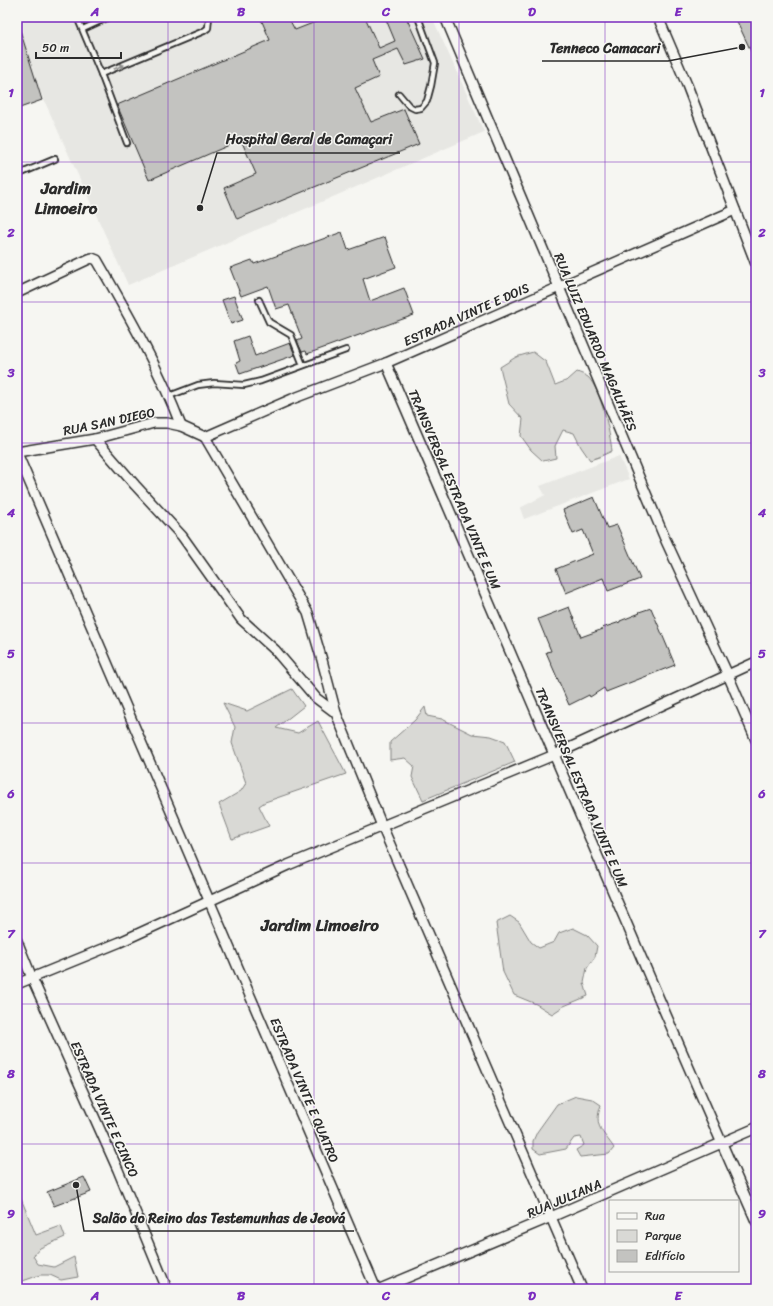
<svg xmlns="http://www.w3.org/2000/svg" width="773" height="1306" font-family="Sriracha,sans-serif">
<rect width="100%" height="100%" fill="#f6f6f2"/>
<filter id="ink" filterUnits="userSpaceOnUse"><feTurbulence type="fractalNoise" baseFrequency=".025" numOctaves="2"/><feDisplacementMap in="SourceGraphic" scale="8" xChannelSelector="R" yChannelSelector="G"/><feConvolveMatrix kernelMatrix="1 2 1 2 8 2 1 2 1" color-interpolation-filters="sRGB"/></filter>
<g filter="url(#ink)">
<g fill="#e7e7e3">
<path d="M17,17H432L484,132L128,285L24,56Z"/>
<path d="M619,456L629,479L524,519L520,508L545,495L540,486Z"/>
</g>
<g fill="#d9d9d5" stroke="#828280">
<path d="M533,352L546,362L555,385L568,380L577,372C580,373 585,375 588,377C601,390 610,433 612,451L599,457L590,460L581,447L574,433L563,430L555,446L556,458L543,461L531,450L521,436L523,419L509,404L500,367L516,357Z"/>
<path d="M292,689L304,706L276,728L298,733L318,721L346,774L265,802L259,806L269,826L232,839L219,804L241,791L246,783L232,743L235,727L223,703L247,711Z"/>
<path d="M425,707L427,716L442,719L472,734L491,736L505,741L515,762L423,800L412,777L414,766L405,758L390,760V742L415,720Z"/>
<path d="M510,916L519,922L531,942L539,948L554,942L559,933L573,928L587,935L597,946L595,957L587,968L584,983L588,996L564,1006L552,1014L536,1004L514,995L503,972L496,923Z"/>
<path d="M576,1096L592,1099L601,1105C593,1127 603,1131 614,1148L609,1154L580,1157L576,1150L584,1145L581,1137L574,1138L566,1149L540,1154L533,1149V1141L537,1132L557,1104Z"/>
<path d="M17,1189L36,1235L61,1226L65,1237L40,1248L33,1256L38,1264L54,1267L74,1257L78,1277L61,1280L50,1275H40L17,1283Z"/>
</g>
<g fill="#c3c3c0" stroke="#2b2b2b">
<path d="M260,17H288L295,30L328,17H365L379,48L395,41L385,17H406L425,59L406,65L398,49L372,60L379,77L355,88L371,122L404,109L419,144L237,219L224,188L256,174L241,140L149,180L117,105L270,40Z"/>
<path d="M735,17H756V62Z"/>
<path d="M17,27H19L42,100L17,109Z"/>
<path d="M342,232L348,250L385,237L396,267L363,279L370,301L404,288L414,315L307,354L306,351L302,352L297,341L302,339L289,305L276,309L268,286L241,296L230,268L252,260L254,264Z"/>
<path d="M234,296L243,320L231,324L222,300Z"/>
<path d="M248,336L255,356L290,343L295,355L240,374L236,363L240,361L234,341Z"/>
<path d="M594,497L607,528L617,525L640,579L608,591L603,578L566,593L556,569L593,554L583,530L573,534L563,510Z"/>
<path d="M569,607L581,637L603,629L602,628L620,622V621L640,613L639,612L651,608L675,665L606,692L604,688L590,697L589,695L569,705L546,652L551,651L538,619Z"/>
<path d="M84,1177L91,1192L54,1206L47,1192Z"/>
</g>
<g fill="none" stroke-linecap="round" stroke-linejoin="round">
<defs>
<g id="service">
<path d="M77,17L101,74L204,31L208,28L209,17"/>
<path d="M83,29L109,17"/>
<path d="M101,74L127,143"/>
<path d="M399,94L409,106L415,109L421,108L427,101L431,86L435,63L418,17"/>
<path d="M17,175L55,159"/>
<path d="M259,300L269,322L291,335L303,365"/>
<path d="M169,396L198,385L214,383L244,385L261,381L346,350"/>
</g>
<g id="minor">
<path d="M445,17L666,541L728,675L756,740"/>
<path d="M658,17L687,85L756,264"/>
<path d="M17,293L89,259L92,258L97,260C128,314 159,368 181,426"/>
<path d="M386,363C510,649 630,936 756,1221"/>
<path d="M205,437L308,613L322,660L336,713L382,826L582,1289"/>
<path d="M205,437L292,399L386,363L735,210"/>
<path d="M95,439L135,485L182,536L241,619L275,650L316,698L336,713"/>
<path d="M17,452L95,439L154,423H167L181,426L205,437"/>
<path d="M17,453L376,1289"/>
<path d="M17,941L32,978L118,1170L167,1289"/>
<path d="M17,984L120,942L288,865L554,755L756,662"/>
<path d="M380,1289L551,1217L756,1128"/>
</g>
</defs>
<use href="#service" stroke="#2b2b2b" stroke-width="8"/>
<use href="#minor" stroke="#2b2b2b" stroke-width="12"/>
<use href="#service" stroke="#f6f6f2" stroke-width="4.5"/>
<use href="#minor" stroke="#f6f6f2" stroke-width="9"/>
</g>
<defs><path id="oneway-solid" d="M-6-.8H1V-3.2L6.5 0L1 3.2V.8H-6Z"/></defs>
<use fill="#90908e" href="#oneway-solid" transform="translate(119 67) rotate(-23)"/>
</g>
<path fill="none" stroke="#7b2cbf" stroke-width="1" stroke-opacity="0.55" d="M168,17V1289M314,17V1289M459,17V1289M605,17V1289M17,162H756M17,302H756M17,443H756M17,583H756M17,723H756M17,863H756M17,1004H756M17,1144H756"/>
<g text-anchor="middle" stroke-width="3" stroke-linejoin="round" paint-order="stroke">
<g font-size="13" fill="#2b2b2b" stroke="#f6f6f2">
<text transform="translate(466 314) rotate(-24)" y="5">ESTRADA VINTE E DOIS</text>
<text transform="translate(596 342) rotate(67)" y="5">RUA LUIZ EDUARDO MAGALHÃES</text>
<text transform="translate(109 421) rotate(-12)" y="5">RUA SAN DIEGO</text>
<text transform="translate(455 489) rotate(67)" y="5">TRANSVERSAL ESTRADA VINTE E UM</text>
<text transform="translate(582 787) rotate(67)" y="5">TRANSVERSAL ESTRADA VINTE E UM</text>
<text transform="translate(305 1090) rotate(67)" y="5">ESTRADA VINTE E QUATRO</text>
<text transform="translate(105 1109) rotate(66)" y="5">ESTRADA VINTE E CINCO</text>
<text transform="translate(564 1198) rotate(-23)" y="5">RUA JULIANA</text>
</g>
<g font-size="17" font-weight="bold" fill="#2b2b2b" stroke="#f6f6f2">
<text x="66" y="194">Jardim<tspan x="66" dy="20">Limoeiro</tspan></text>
<text x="320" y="931">Jardim Limoeiro</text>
</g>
</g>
<path fill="none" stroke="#2b2b2b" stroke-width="1.5" d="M742 47L668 61H542M200 208L217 153H400M76 1185L84 1231H354"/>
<g fill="#2b2b2b" stroke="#f6f6f2" stroke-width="1.5">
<circle cx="742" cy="47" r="4"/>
<circle cx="200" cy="208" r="4"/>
<circle cx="76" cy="1185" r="4"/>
</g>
<g font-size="14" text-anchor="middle" font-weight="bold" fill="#2b2b2b" stroke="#f6f6f2" stroke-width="3" stroke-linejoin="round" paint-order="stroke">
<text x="605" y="53">Tenneco Camacari</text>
<text x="309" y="144">Hospital Geral de Camaçari</text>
<text x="219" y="1223">Salão do Reino das Testemunhas de Jeová</text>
</g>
<rect width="773" height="1306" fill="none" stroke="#f6f6f2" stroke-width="44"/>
<rect x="609" y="1200" width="130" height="72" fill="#f6f6f2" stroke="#a5a5a2"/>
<rect x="617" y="1213" width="20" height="6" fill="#f6f6f2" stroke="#a5a5a2"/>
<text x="645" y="1220" font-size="12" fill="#2b2b2b">Rua</text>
<rect x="617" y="1230" width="20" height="12" fill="#d9d9d5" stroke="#a5a5a2"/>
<text x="645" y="1240" font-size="12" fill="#2b2b2b">Parque</text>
<rect x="617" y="1250" width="20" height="12" fill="#c3c3c0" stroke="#a5a5a2"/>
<text x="645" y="1260" font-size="12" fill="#2b2b2b">Edifício</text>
<path d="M36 52v6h85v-6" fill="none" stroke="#2b2b2b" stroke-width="2"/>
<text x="42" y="52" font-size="12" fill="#2b2b2b" stroke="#f6f6f2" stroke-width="3" paint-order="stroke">50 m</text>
<rect x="22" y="22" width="729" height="1262" fill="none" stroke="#7b2cbf" stroke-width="1.5"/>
<g font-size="13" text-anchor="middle" font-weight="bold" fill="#7b2cbf">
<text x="95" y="16">A</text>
<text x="241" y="16">B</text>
<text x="386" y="16">C</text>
<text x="532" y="16">D</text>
<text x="678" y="16">E</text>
<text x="11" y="97">1</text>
<text x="762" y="97">1</text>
<text x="11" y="237">2</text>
<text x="762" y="237">2</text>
<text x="11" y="377">3</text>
<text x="762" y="377">3</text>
<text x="11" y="517">4</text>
<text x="762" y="517">4</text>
<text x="11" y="658">5</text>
<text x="762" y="658">5</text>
<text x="11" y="798">6</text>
<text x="762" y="798">6</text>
<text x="11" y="938">7</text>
<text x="762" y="938">7</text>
<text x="11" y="1078">8</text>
<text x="762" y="1078">8</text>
<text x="11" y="1218">9</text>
<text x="762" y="1218">9</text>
<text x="95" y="1300">A</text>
<text x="241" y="1300">B</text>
<text x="386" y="1300">C</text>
<text x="532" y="1300">D</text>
<text x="678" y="1300">E</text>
</g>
</svg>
